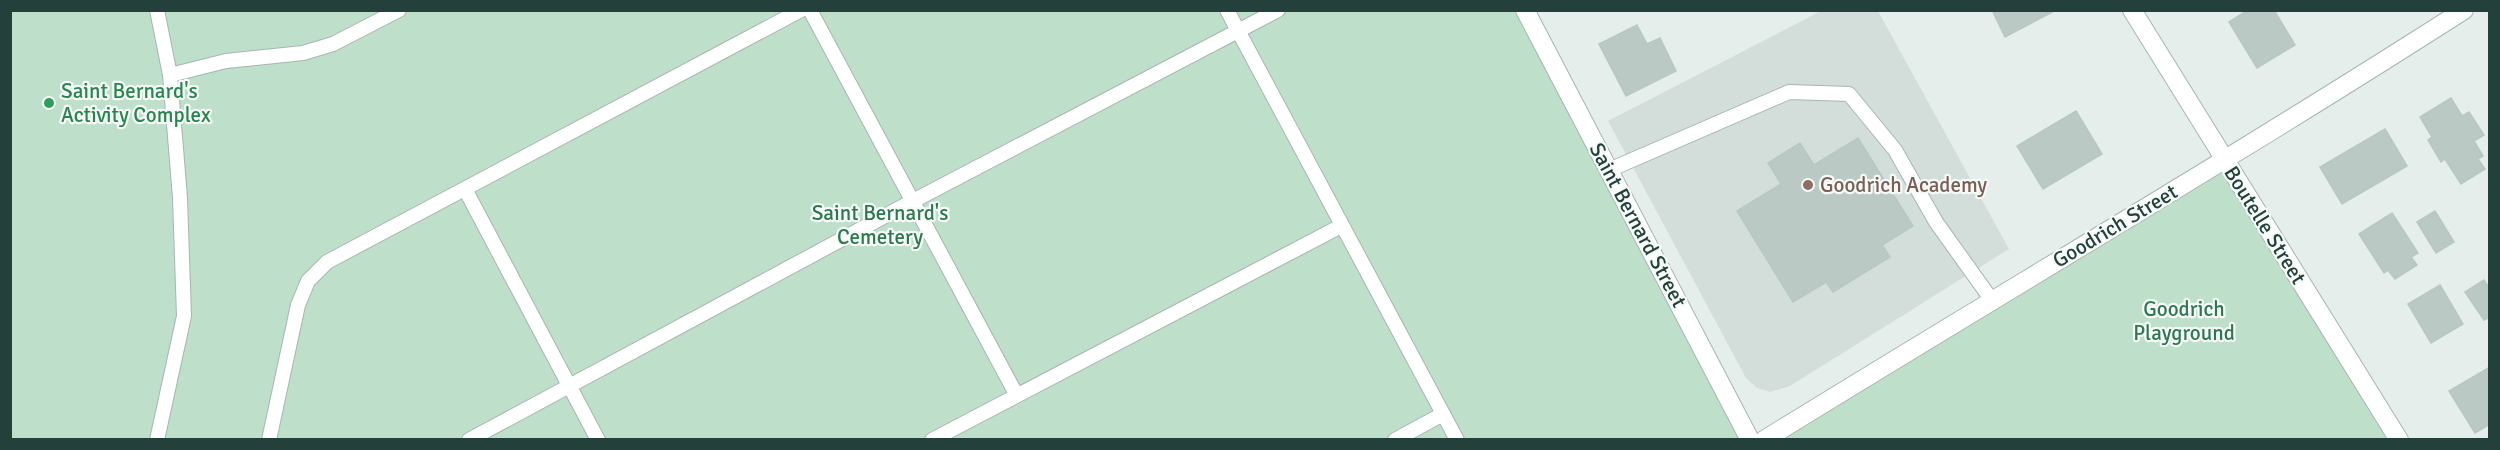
<svg xmlns="http://www.w3.org/2000/svg" width="2500" height="450" font-family="Signika,sans-serif">
<rect width="100%" height="100%" fill="#e5eeea"/>
<path fill="#d3deda" d="M1821,11H1878L2009,249L1790,386L1770,392L1757,388L1746,378L1608,121Z"/>
<g fill="#bedfc9">
<path d="M1525,10L1750,439L11,440V11Z"/>
<path d="M2225,161L2399,440H1764Z"/>
</g>
<g fill="#bac9c4" stroke="#b7c8c2" stroke-width="1.5">
<path d="M1992,10H2056L2005,37Z"/>
<path d="M2248,10H2274L2295,45L2257,68L2229,22Z"/>
<path d="M1637,25L1647,44L1660,38L1676,71L1626,96L1599,44Z"/>
<path d="M2451,98L2462,116L2469,112L2484,135L2474,141L2483,156L2478,159L2485,169L2461,184L2445,159L2441,162L2428,140L2432,137L2420,117Z"/>
<path d="M2076,111L2102,154L2043,189L2017,146Z"/>
<path d="M2385,129L2407,166L2342,204L2320,167Z"/>
<path d="M1858,138L1913,226L1882,245L1890,257L1833,292L1826,282L1793,302L1737,211L1781,184L1768,163L1800,143L1814,165Z"/>
<path d="M2435,211L2454,242L2436,253L2417,222Z"/>
<path d="M2392,213L2418,253L2411,257L2417,265L2395,279L2388,270L2384,273L2359,234Z"/>
<path d="M2484,280L2490,289V317L2484,320L2465,292Z"/>
<path d="M2440,285L2463,324L2431,343L2408,304Z"/>
<path d="M2490,367V424L2475,433L2449,391Z"/>
</g>
<g fill="none" stroke-linecap="round" stroke-linejoin="round">
<defs>
<g id="service">
<path d="M810,10L1016,394"/>
<path d="M1227,10L1457,440"/>
<path d="M170,75L226,61L303,53L333,44L399,10"/>
<path d="M1609,170L1789,92L1849,94L1895,150L1936,222L1991,299"/>
<path d="M465,189L598,440"/>
<path d="M157,440L184,316L180,198L170,75L157,10"/>
<path d="M269,440L298,305L308,281L327,262L801,10"/>
<path d="M469,440L911,202L1278,10"/>
<path d="M932,440L1341,226"/>
<path d="M1395,440L1443,414"/>
</g>
<g id="minor">
<path d="M1525,10L1750,440"/>
<path d="M1764,440C1997,296 2233,158 2464,10"/>
</g>
<path id="tertiary" d="M2132,10L2399,440"/>
</defs>
<use href="#service" stroke="#a7b6b2" stroke-width="16"/>
<use href="#minor" stroke="#a7b6b2" stroke-width="20"/>
<use href="#tertiary" stroke="#a7b6b2" stroke-width="20"/>
<use href="#service" stroke="#fff" stroke-width="14"/>
<use href="#minor" stroke="#fff" stroke-width="18"/>
<use href="#tertiary" stroke="#fff" stroke-width="18"/>
</g>
<circle fill="#2e9e5b" stroke="#f5faf8" stroke-width="2" cx="49" cy="103" r="6"/>
<circle fill="#8d6e63" stroke="#f5faf8" stroke-width="2" cx="1808" cy="185" r="6"/>
<g text-anchor="middle" stroke-width="4.5" stroke-linejoin="round" paint-order="stroke">
<g font-size="21" fill="#27864d" stroke="#f5faf8" text-anchor="start">
<text x="61" y="98">Saint Bernard's<tspan x="61" dy="24">Activity Complex</tspan></text>
</g>
<g font-size="21" fill="#785e54" stroke="#f5faf8" text-anchor="start">
<text x="1820" y="192">Goodrich Academy</text>
</g>
<g font-size="21" fill="#2d784f" stroke="#f5faf8">
<text x="880" y="220">Saint Bernard's<tspan x="880" dy="24">Cemetery</tspan></text>
<text x="2184" y="316">Goodrich<tspan x="2184" dy="24">Playground</tspan></text>
</g>
<g font-size="21" fill="#23403a" stroke="#f5faf8">
<text transform="translate(1638 225) rotate(62)" y="7">Saint Bernard Street</text>
<text transform="translate(2265 225) rotate(58)" y="7">Boutelle Street</text>
<text transform="translate(2115 226) rotate(-31)" y="7">Goodrich Street</text>
</g>
</g>
<rect width="2500" height="450" fill="none" stroke="#23403a" stroke-width="24"/>
</svg>
